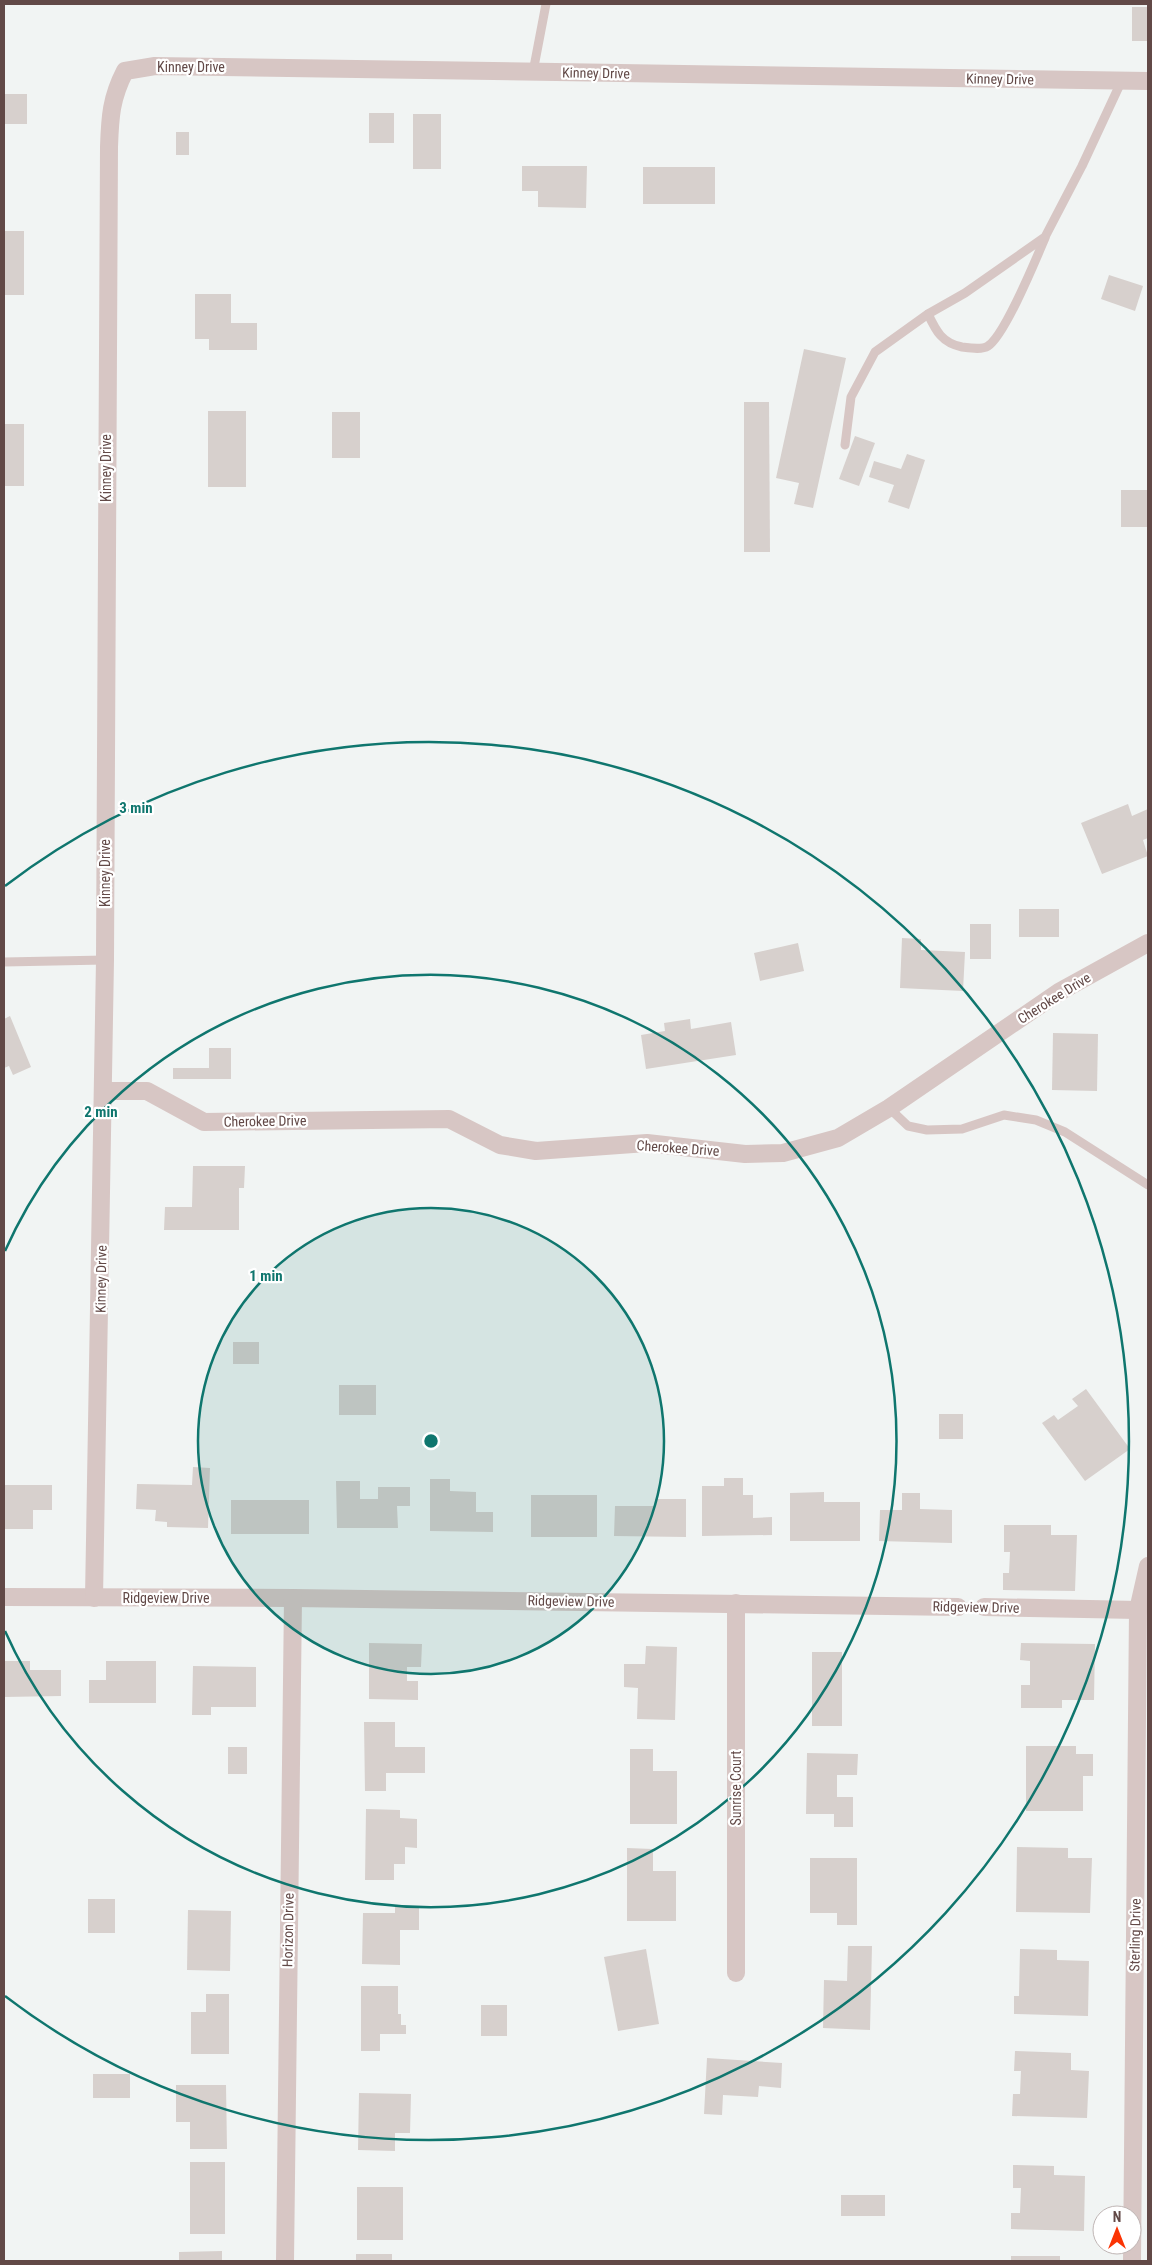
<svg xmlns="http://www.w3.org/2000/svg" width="1152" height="2265" font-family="'Roboto Condensed',sans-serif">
<rect width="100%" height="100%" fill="#f1f4f3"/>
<g fill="#d7d0cd">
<rect x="1132" y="7" width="16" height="34"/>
<rect x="4" y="94" width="23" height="30"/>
<rect x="369" y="113" width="25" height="30"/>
<rect x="413" y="114" width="28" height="55"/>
<rect x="176" y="132" width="13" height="23"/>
<path d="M522,166H587L586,208L538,207V191H522Z"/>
<rect x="643" y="167" width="72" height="37"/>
<rect x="4" y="231" width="20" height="64"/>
<path d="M1109,275L1143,286L1135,311L1101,299Z"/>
<path d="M195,294H231V323H257V350H209V339H195Z"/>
<path d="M804,349L846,358L813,508L794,504L799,483L776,478Z"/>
<path d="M744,402H769L770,552H744Z"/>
<rect x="208" y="411" width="38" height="76"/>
<rect x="332" y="412" width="28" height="46"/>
<rect x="4" y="424" width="20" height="62"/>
<path d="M855,436L875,443L859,486L839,479Z"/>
<path d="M907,454L925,460L909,509L888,502L894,485L869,477L874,461L901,469Z"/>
<rect x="1121" y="490" width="27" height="37"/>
<path d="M1128,804L1132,816L1148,809V838L1143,840L1148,856L1102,874L1081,823Z"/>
<rect x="1019" y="909" width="40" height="28"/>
<rect x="970" y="924" width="21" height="35"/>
<path d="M902,938L921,939V950L965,952L963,991L900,988Z"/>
<path d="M798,943L804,971L760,981L754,953Z"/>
<path d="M10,1016L31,1067L13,1075L9,1066L4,1068V1019Z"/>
<path d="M690,1019L691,1029L731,1022L736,1055L646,1069L641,1035L665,1031L664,1023Z"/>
<path d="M1053,1033L1098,1034L1097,1091L1052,1090Z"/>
<path d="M209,1048H231V1079H173V1068H209Z"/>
<path d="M193,1166H245L244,1188H239V1230H164L165,1207H192Z"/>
<rect x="233" y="1342" width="26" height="22"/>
<rect x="339" y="1385" width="37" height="30"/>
<path d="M1086,1389L1130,1449L1085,1481L1042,1423L1054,1415L1058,1420L1078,1406L1072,1399Z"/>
<rect x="939" y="1414" width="24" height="25"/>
<path d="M193,1467L210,1468L208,1528L167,1527V1522L155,1521L156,1510L136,1509L137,1484L192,1485Z"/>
<path d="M724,1478H743V1495H753V1518L772,1517V1535L702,1536V1486H724Z"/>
<path d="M430,1479H450V1491L476,1492V1512H493V1532L430,1531Z"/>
<path d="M336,1481H360V1499H378V1487H410V1506H397L398,1528H337Z"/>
<path d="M4,1485H52V1510H33V1529H4Z"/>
<path d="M824,1492V1502H860V1541H790V1493Z"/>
<path d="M902,1493H920V1509L952,1510V1543L879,1541L880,1510H902Z"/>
<rect x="531" y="1495" width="66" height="42"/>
<path d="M655,1499H686V1537L614,1536L615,1506H655Z"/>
<rect x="231" y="1500" width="78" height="34"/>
<path d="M1004,1525H1051V1535H1077L1075,1591L1003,1590V1573H1009L1010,1552H1004Z"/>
<path d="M369,1643L422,1644L421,1667H407V1681H418V1700L369,1699Z"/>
<path d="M1021,1643L1095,1644L1094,1700H1062V1708H1021V1685H1030V1661L1020,1660Z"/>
<path d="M646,1646L677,1647L675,1720L637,1719L638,1688L624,1687V1664H645Z"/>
<rect x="812" y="1652" width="30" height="74"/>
<path d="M4,1661H30V1670H61V1696L4,1697Z"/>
<path d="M106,1661H156V1703H89V1680H106Z"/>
<path d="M193,1666L256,1667V1707H211V1715H192Z"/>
<path d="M364,1722H395V1747H425V1773H386V1791H365Z"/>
<path d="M1026,1746H1076V1754H1093V1776H1083V1811H1026Z"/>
<rect x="228" y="1747" width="19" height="27"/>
<path d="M630,1749H653V1771H677V1824H630Z"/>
<path d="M807,1753L858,1754L857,1775H837V1797H853V1827H834V1814H806Z"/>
<path d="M366,1809L400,1810V1818L417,1819V1848L405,1847V1864H394V1880H365Z"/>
<path d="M1017,1847L1068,1848V1858H1092L1090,1913L1016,1912Z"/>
<path d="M627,1848L653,1849V1871H676V1921H627Z"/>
<path d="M810,1858H857V1925H837V1913H810Z"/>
<rect x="88" y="1899" width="27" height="34"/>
<path d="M395,1906H419V1930H400V1965L362,1964L363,1913H395Z"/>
<path d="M188,1910L231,1911L230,1971L187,1970Z"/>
<path d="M848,1946H872L870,2030L823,2028L824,1980L847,1981Z"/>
<path d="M646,1949L659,2024L618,2031L604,1957Z"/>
<path d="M1020,1949L1057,1950V1960L1089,1961L1088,2016L1014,2014V1996H1019Z"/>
<path d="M361,1986H398V2014H401V2025H406V2034H380V2051H361Z"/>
<path d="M206,1994H229V2054H191V2012H206Z"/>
<rect x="481" y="2005" width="26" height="31"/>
<path d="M1015,2051L1071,2053V2070L1089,2071L1087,2118L1012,2116L1013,2094H1020L1021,2071H1014Z"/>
<path d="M707,2058L782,2063L781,2088L759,2086L758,2097L723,2095L722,2115L704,2114Z"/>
<rect x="93" y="2074" width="37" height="24"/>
<path d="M176,2085H226L227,2149H190V2122H176Z"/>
<path d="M359,2093L411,2094L410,2133H395V2151L358,2150Z"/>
<rect x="190" y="2162" width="35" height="72"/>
<path d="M1013,2165L1054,2166V2175L1085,2176L1084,2231L1011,2229V2213H1020L1021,2188H1013Z"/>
<rect x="357" y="2187" width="46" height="53"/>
<rect x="841" y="2195" width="44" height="21"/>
<path d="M222,2251V2261H179V2252Z"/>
<rect x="356" y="2254" width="36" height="7"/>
<rect x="1011" y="2256" width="49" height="5"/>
</g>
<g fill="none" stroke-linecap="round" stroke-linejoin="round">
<g stroke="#d7c6c4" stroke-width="9">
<path d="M533,72L546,4"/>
<path d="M928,314C936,331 942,343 962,347C970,348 982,350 988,346C1005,335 1036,259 1045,238"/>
<path d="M845,445L851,397L875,352L928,314L965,293L1045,237L1082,166L1122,80"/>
<path d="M4,962L105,960"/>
<path d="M889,1108L908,1126L927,1130L962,1129L1004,1115L1036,1120L1065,1132L1148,1185"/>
<path d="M958,1607H984"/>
</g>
<g stroke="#d7c6c4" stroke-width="18">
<path d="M103,1091H147L204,1122L449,1119L500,1145L536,1151L647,1143L745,1154L783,1153L838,1138L889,1108L1059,992L1148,943"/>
<path d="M4,1597L293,1598L958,1607"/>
<path d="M94,1598L105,960L109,147C110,117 111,98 125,71L155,66L1148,81"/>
<path d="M736,1603V1973"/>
<path d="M984,1607L1138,1610"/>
<path d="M285,2261L293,1598"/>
<path d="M1132,2261L1138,1610L1148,1566"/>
</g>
</g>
<circle cx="431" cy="1441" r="233" fill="#0f766e" fill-opacity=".12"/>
<g fill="none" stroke="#0f766e" stroke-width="2.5">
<circle cx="431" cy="1441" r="233"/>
<path d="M5 1251A466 466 0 1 1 5 1631"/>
<path d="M5 886A699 699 0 1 1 5 1996"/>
</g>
<g text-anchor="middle" stroke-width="4.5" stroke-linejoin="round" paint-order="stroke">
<g font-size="14" fill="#624947" stroke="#fff">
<text x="191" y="72">Kinney Drive</text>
<text transform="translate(596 73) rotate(1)" y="5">Kinney Drive</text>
<text transform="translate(1000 79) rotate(1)" y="5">Kinney Drive</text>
<text transform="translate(106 468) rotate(-90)" y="5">Kinney Drive</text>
<text transform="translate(105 873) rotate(-90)" y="5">Kinney Drive</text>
<text transform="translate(1054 998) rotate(-32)" y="5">Cherokee Drive</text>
<text transform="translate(265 1121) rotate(-1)" y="5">Cherokee Drive</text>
<text transform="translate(678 1148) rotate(4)" y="5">Cherokee Drive</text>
<text transform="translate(101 1279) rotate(-89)" y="5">Kinney Drive</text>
<text x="166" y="1603">Ridgeview Drive</text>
<text transform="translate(571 1601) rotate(1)" y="5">Ridgeview Drive</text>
<text transform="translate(976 1607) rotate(1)" y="5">Ridgeview Drive</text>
<text transform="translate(736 1788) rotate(-90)" y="5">Sunrise Court</text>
<text transform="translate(288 1930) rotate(-89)" y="5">Horizon Drive</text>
<text transform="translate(1135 1935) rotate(-89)" y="5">Sterling Drive</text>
</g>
</g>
<circle cx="431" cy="1441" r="8" fill="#0f766e" stroke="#fff" stroke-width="2.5"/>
<g font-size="15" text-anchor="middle" font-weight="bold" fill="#0f766e" stroke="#fff" stroke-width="4.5" stroke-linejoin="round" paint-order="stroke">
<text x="136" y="813">3 min</text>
<text x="101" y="1117">2 min</text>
<text x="266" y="1281">1 min</text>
</g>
<rect width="1152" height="2265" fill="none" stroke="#624947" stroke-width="10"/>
<g transform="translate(1117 2230)"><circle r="24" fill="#ffffff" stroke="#c0b6b5"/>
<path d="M0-4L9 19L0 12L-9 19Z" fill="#fb3404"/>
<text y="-8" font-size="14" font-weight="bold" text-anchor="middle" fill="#624947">N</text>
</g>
</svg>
